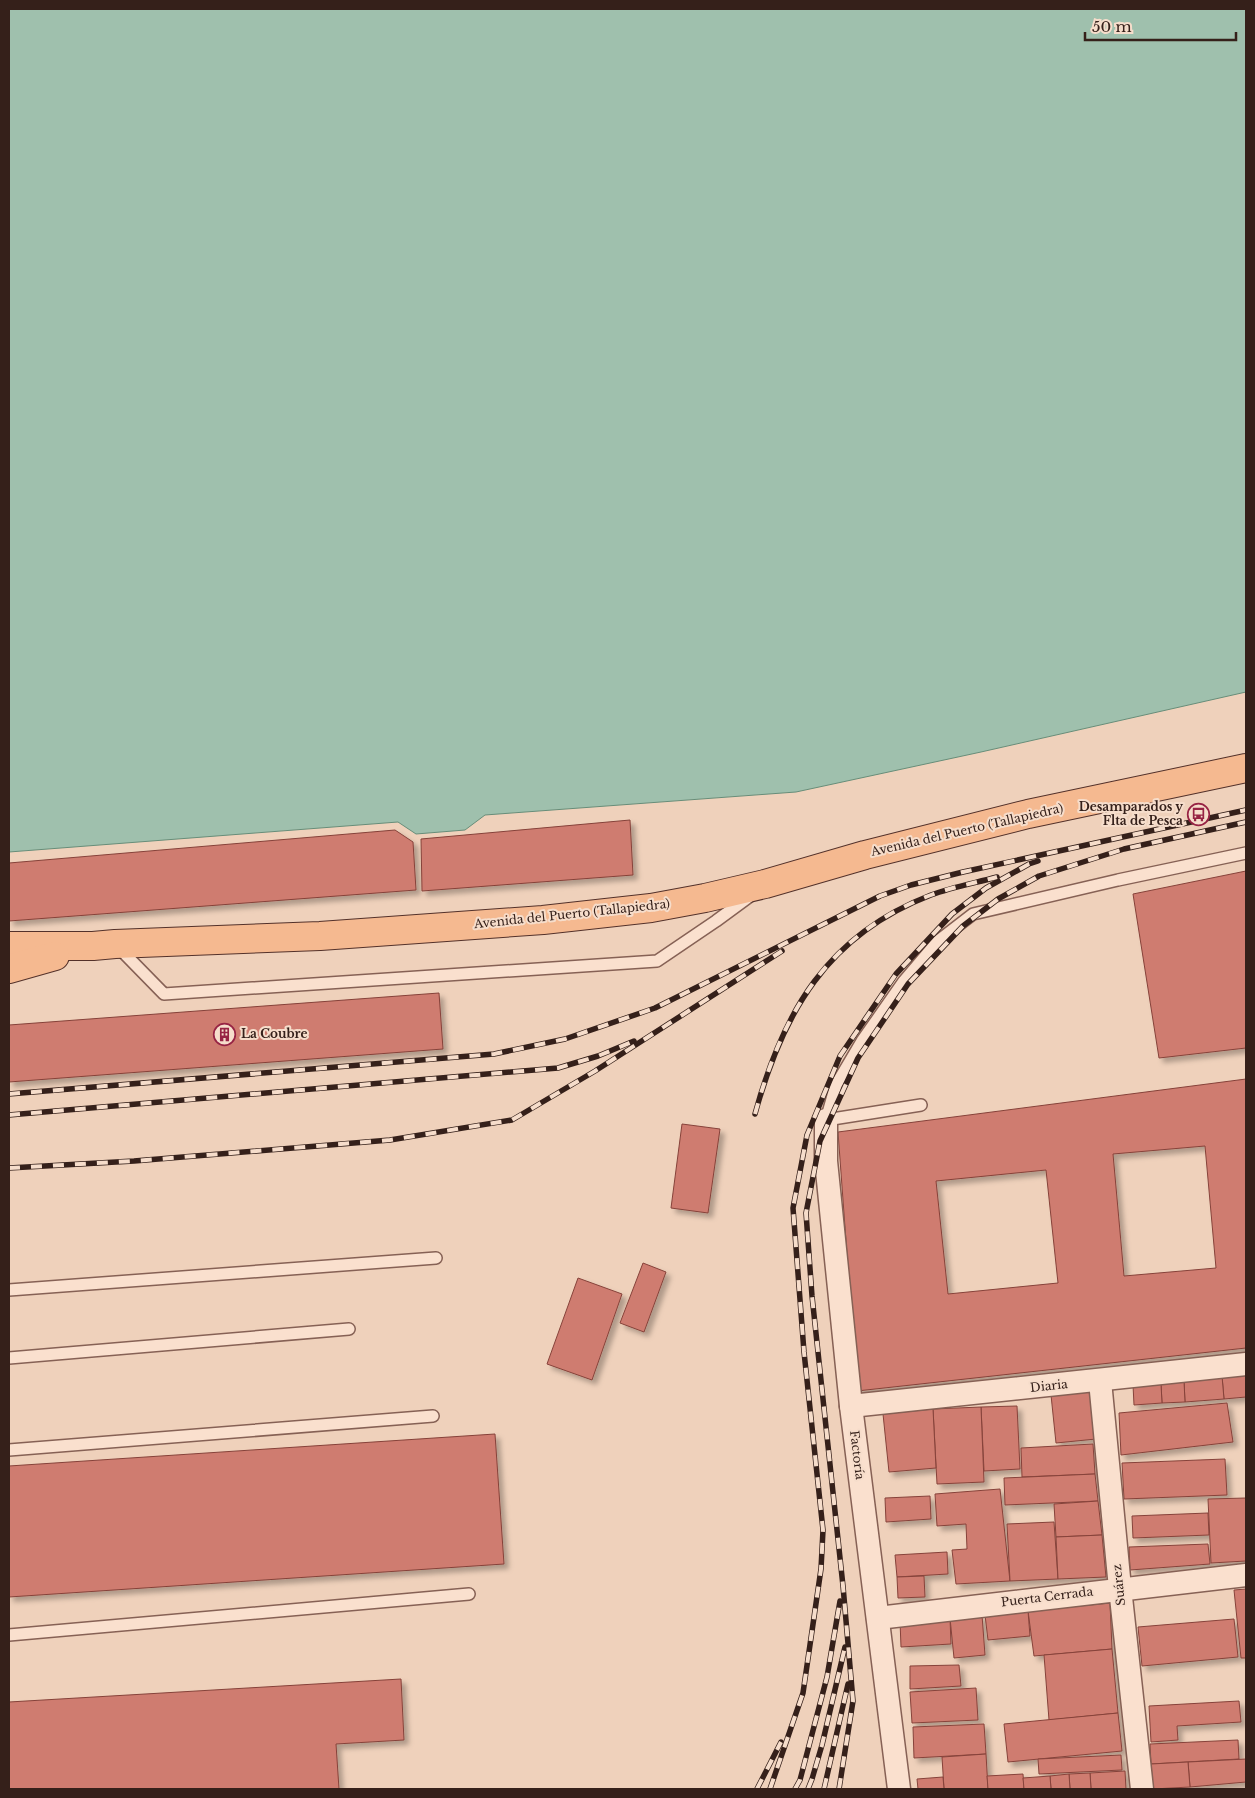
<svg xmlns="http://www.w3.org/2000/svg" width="1255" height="1798" font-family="'Libre Baskerville',serif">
<defs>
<filter id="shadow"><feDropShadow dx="4.5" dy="4.5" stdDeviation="2.5" flood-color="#0004"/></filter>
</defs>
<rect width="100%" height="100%" fill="#efd1bb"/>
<path fill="#9fc0ad" stroke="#678d79" d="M9,9H1246V692L981,752L796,792L485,815L465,830L416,834L398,822L9,852Z"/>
<g fill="#cf7c6f" stroke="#86423a" fill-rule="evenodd" filter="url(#shadow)">
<path d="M630,820L633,875L422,891L421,839Z"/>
<path d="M395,830L413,842L416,890L9,921V863Z"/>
<path d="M1246,871V1048L1159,1058L1133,894Z"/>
<path d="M439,993L443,1049L9,1082V1025Z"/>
<path d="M1246,1079V1348L857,1391L838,1132ZM1205,1146L1216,1268L1124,1276L1113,1154ZM1046,1170L1058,1283L948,1294L936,1181Z"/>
<path d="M682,1124L720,1129L708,1213L671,1208Z"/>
<path d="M643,1263L666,1272L644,1332L620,1323Z"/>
<path d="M578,1278L622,1294L592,1380L547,1364Z"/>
<path d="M1246,1374V1397L1224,1399L1222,1376Z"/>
<path d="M1222,1376L1224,1399L1185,1402L1184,1381Z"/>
<path d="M1184,1381L1185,1402L1162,1403L1161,1384Z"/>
<path d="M1161,1384L1162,1403L1134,1405L1133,1385Z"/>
<path d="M1092,1392L1096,1439L1056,1443L1051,1395Z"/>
<path d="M1227,1403L1233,1442L1121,1455L1119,1413Z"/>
<path d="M1017,1406L1020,1469L984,1471L981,1407Z"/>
<path d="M981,1407L984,1482L937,1484L933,1409Z"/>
<path d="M933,1409L936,1468L889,1472L883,1414Z"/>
<path d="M495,1434L504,1564L9,1597V1466Z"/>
<path d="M1093,1444L1095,1474L1022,1477L1021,1448Z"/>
<path d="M1225,1459L1227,1495L1124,1499L1122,1463Z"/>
<path d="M1095,1474L1098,1501L1005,1505L1004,1478Z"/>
<path d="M1000,1489L1010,1581L956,1584L952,1550L967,1549L966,1524L937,1526L935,1494Z"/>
<path d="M930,1496L931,1519L886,1522L885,1498Z"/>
<path d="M1246,1498V1561L1211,1563L1208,1499Z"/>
<path d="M1098,1501L1102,1535L1056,1537L1054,1504Z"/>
<path d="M1208,1513L1209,1535L1133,1538L1132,1516Z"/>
<path d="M1054,1522L1058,1579L1010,1581L1007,1524Z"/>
<path d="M1102,1535L1106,1577L1058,1579L1056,1537Z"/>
<path d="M1208,1544L1210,1564L1130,1570L1129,1547Z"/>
<path d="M947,1552L948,1574L897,1577L895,1555Z"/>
<path d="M924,1576L925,1597L898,1598L897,1577Z"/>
<path d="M1246,1589V1658H1241L1234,1590Z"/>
<path d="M1110,1603L1112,1649L1034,1656L1028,1611Z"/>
<path d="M1028,1611L1030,1636L988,1640L985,1615Z"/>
<path d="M982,1615L985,1655L954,1658L950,1618Z"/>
<path d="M950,1618L951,1644L901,1647L900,1621Z"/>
<path d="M1234,1619L1238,1657L1142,1666L1138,1627Z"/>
<path d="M1112,1649L1118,1713L1049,1720L1044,1655Z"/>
<path d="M959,1665L961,1686L910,1689V1666Z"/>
<path d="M401,1679L404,1740L336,1744L339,1789H9V1702Z"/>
<path d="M976,1688L978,1720L912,1723L910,1692Z"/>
<path d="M1239,1701L1241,1722L1177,1726L1178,1740L1151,1742L1149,1706Z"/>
<path d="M1118,1713L1122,1751L1008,1762L1004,1724Z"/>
<path d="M984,1724L986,1754L914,1758L913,1727Z"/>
<path d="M1238,1740L1239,1759L1151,1764L1150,1744Z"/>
<path d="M986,1754L988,1789H944L942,1757Z"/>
<path d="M1121,1755L1122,1770L1039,1774L1038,1759Z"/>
<path d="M1246,1759V1782L1190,1787L1188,1762Z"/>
<path d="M1188,1762L1190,1787L1153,1789L1151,1764Z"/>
<path d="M1125,1771L1126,1789H1091L1090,1773Z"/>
<path d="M1090,1773L1091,1789H1070L1069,1774Z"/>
<path d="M1023,1774L1024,1789H988L987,1776Z"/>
<path d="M1069,1774L1070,1789H1051L1050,1776Z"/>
<path d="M1050,1776L1051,1789H1024L1023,1778Z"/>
<path d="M943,1777L944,1789H918L917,1779Z"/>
</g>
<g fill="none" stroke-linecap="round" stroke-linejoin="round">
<defs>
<g id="service">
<path d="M118,947L164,994L657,961L716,921L750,896"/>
<path d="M921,1105L826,1120L836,1085L862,1041L904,981L938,941L973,914L1118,880L1246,853"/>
<path d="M9,1290L436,1258"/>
<path d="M9,1358L349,1329"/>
<path d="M9,1450L433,1416"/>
<path d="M9,1635L469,1594"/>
</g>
<g id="minor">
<path d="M826,1120V1161L851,1406L899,1789"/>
<path d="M1100,1381L1120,1588L1142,1789"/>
<path d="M851,1406L1246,1364"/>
<path d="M878,1618L1246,1575"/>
</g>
<g id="primary">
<path d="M9,946H93L115,944L320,936L543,920L651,908L705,898L765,884L865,855L1028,814L1246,768"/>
<path d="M9,969L55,956"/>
</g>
</defs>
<use href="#service" stroke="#866155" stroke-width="14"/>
<use href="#minor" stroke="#866155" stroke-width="25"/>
<use href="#primary" stroke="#53312a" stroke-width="30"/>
<use href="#service" stroke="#fae0ce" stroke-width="11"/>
<use href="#minor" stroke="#fae0ce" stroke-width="22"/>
<use href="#primary" stroke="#f5b990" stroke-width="28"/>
<defs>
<g id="rail">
<path d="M9,1094L494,1054L565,1039L655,1008L880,896L911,885L963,872L1246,810"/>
<path d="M755,1114C783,1012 827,935 931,895C952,887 975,883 997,877"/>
<path d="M9,1115L558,1068L598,1056L634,1041"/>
<path d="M9,1168L134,1161L390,1140L512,1120L595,1071L782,951"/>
<path d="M757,1789L781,1742"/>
<path d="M770,1789L803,1693L821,1569L823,1530L804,1352L793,1208L807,1135L840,1056L896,974L952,914L986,888L1029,864L1038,861"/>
<path d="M795,1789L800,1780L827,1677L840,1601"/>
<path d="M808,1789L812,1779L822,1745L845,1647"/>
<path d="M824,1789L848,1684"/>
<path d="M839,1789L853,1701L843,1586L812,1296L806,1213L820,1141L858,1058L908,984L963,926L998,899L1039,876L1124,849L1246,822"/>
</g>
</defs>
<use href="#rail" stroke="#35201a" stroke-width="5.5"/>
<use href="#rail" stroke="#f6ddcb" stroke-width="4" stroke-dasharray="11" stroke-linecap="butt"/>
</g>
<defs>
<symbol id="bus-ring" viewBox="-11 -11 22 22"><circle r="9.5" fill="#f6ddcb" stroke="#972344" stroke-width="1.5"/><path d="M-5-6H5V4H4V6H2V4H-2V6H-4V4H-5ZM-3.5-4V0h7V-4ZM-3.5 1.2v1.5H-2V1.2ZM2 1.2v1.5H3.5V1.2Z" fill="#972344"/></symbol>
<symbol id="building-ring" viewBox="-11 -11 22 22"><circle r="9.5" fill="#f6ddcb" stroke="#972344" stroke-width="1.5"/><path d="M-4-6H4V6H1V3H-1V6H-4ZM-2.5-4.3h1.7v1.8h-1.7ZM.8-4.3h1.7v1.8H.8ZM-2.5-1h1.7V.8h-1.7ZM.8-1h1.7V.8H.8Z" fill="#972344"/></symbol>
</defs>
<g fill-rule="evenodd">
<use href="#bus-ring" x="1186" y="802" width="25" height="25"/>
<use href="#building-ring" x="212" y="1022" width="25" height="25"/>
</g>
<g text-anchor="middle" stroke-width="4" stroke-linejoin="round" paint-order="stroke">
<g font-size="12" font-weight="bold" fill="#35201a" stroke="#f6ddcb" text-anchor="end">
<text x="1183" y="811">Desamparados y<tspan x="1183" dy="14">Flta de Pesca</tspan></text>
<text x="241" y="1038" text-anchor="start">La Coubre</text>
</g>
<g font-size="12" fill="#35201a" stroke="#f6ddcb">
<text transform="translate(967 830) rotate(-13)" y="4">Avenida del Puerto (Tallapiedra)</text>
<text transform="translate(572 914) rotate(-6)" y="4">Avenida del Puerto (Tallapiedra)</text>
<text transform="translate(1049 1386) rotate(-6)" y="4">Diaria</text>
<text transform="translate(857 1455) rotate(83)" y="4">Factoría</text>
<text transform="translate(1119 1585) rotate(-96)" y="4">Suárez</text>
<text transform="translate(1047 1597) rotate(-7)" y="4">Puerta Cerrada</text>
</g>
</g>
<rect width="1255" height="1798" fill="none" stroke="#35201a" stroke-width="20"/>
<path d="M1085 32v8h151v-8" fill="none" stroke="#35201a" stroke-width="2.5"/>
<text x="1092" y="32" font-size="15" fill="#35201a" stroke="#f6ddcb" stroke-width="4" paint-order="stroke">50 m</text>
</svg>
